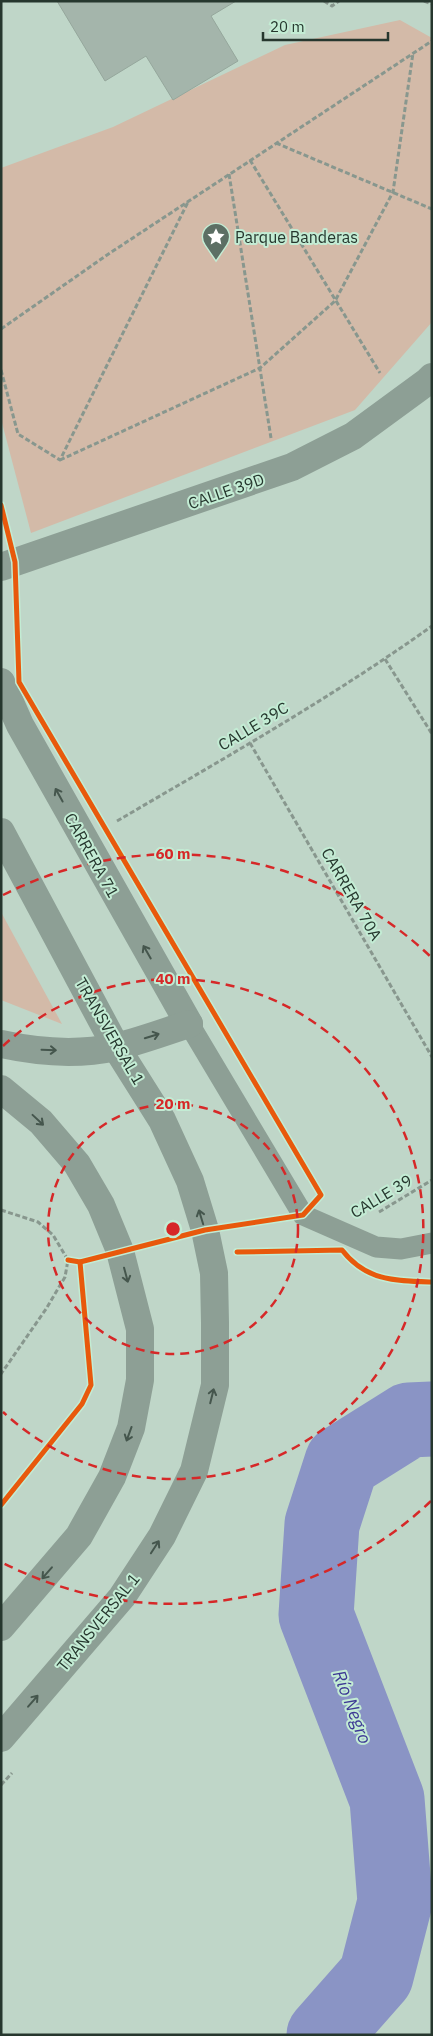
<svg xmlns="http://www.w3.org/2000/svg" width="433" height="2036" font-family="'IBM Plex Sans',sans-serif">
<rect width="100%" height="100%" fill="#bfd6c8"/>
<g fill="#d3baa8">
<path d="M400,20L432,38V322L355,410L31,533L1,419V168L113,127L285,45Z"/>
<path d="M1,912L62,1024L1,1000Z"/>
</g>
<g fill="none" stroke-linecap="round" stroke-linejoin="round">
<path stroke="#8a94c5" stroke-width="75" d="M324,2035L376,1976L395,1902L387,1799L316,1615L322,1524L342,1462L409,1420L432,1419"/>
</g>
<path fill="#a4b5ab" stroke="#95a79c" d="M57,1H236L211,16L238,61L173,100L146,56L105,81Z"/>
<g fill="none" stroke-linecap="round" stroke-linejoin="round">
<g stroke="#88978e" stroke-width="3" stroke-dasharray="5 2.5" stroke-linecap="butt">
<path d="M324,1L332,6L339,1"/>
<path d="M424,1L432,4"/>
<path d="M276,143L432,209"/>
<path d="M250,160L380,373"/>
<path d="M229,174L271,438"/>
<path d="M1,329L107,255L432,41"/>
<path d="M1,370L18,434L60,460L188,202"/>
<path d="M60,460L260,368L335,301L393,192L413,53"/>
<path d="M385,659L432,734"/>
<path d="M250,743L432,1057"/>
<path d="M117,821C223,759 331,698 432,626"/>
<path d="M1,1210L38,1222L53,1235L68,1260L65,1277L46,1309L1,1374"/>
<path d="M379,1212L432,1180"/>
<path d="M1,1785L12,1773"/>
</g>
<path stroke="#8d9f95" stroke-width="21" d="M189,1024L303,1215L376,1247L401,1249L432,1243"/>
<g stroke="#8d9f95" stroke-width="28">
<path d="M1,567L292,467L353,436L428,381L432,377"/>
<path d="M1,682L20,725L189,1024"/>
</g>
<g stroke="#8d9f95" stroke-width="28">
<path d="M1,832L116,1047L162,1120L190,1181L205,1230L214,1273L215,1323V1385L194,1471L162,1536L122,1597L1,1738"/>
<path d="M1,1044C37,1052 79,1055 116,1047C140,1041 165,1032 189,1024"/>
<path d="M1,1089L41,1122L77,1164L101,1205L120,1251L140,1329V1380L131,1428L112,1477L79,1536L1,1627"/>
</g>
<defs>
<g id="cycleway">
<path d="M1,505L15,562L19,682L321,1195L303,1215L205,1230L80,1262L68,1260"/>
<path d="M237,1252L342,1250C366,1281 395,1281 432,1282"/>
<path d="M1,1505L82,1404L91,1385L80,1262"/>
</g>
</defs>
<use href="#cycleway" stroke="#c3ecd4" stroke-width="8"/>
<use href="#cycleway" stroke="#e8590c" stroke-width="5"/>
</g>
<defs><path id="oneway-shaft" d="M-6 0H5M1.5-3L5.5 0L1.5 3" fill="none" stroke-width="1.6" stroke-linecap="round" stroke-linejoin="round" transform="scale(1.25)"/></defs>
<g stroke="#45564d">
<use href="#oneway-shaft" transform="translate(59 795) rotate(-119)"/>
<use href="#oneway-shaft" transform="translate(147 952) rotate(-120)"/>
<use href="#oneway-shaft" transform="translate(152 1036) rotate(-17)"/>
<use href="#oneway-shaft" transform="translate(49 1050) rotate(2)"/>
<use href="#oneway-shaft" transform="translate(38 1120) rotate(43)"/>
<use href="#oneway-shaft" transform="translate(201 1217) rotate(-107)"/>
<use href="#oneway-shaft" transform="translate(126 1275) rotate(75)"/>
<use href="#oneway-shaft" transform="translate(212 1396) rotate(-76)"/>
<use href="#oneway-shaft" transform="translate(129 1434) rotate(110)"/>
<use href="#oneway-shaft" transform="translate(155 1547) rotate(-57)"/>
<use href="#oneway-shaft" transform="translate(47 1573) rotate(131)"/>
<use href="#oneway-shaft" transform="translate(33 1701) rotate(-49)"/>
</g>
<g fill="none" stroke="#d62828" stroke-width="2.5" stroke-dasharray="9 6">
<circle cx="173" cy="1229" r="125"/>
<path d="M3 1046A250 250 0 1 1 3 1412"/>
<path d="M431 1501A375 375 0 0 1 3 1563M3 895A375 375 0 0 1 431 957"/>
</g>
<defs>
<symbol id="sight-pin" viewBox="-11 -11 22 30"><path d="M0 17L-7.5 6A9.5 9.5 0 1 1 7.5 6Z" fill="#5c6f64" stroke="#c3ecd4"/><path d="M0-6L1.8-2.2L6-1.7L2.9 1.2L3.7 5.4L0 3.3L-3.7 5.4L-2.9 1.2L-6-1.7L-1.8-2.2Z" fill="#fff"/></symbol>
</defs>
<g fill-rule="evenodd">
<use href="#sight-pin" x="200" y="221" width="32" height="43"/>
</g>
<g text-anchor="middle" stroke-width="4" stroke-linejoin="round" paint-order="stroke">
<g font-size="16" fill="#26372e" stroke="#c3ecd4" text-anchor="start">
<text x="235" y="243">Parque Banderas</text>
</g>
<g font-size="16" fill="#26372e" stroke="#c3ecd4">
<text transform="translate(226 491) rotate(-19)" y="6">CALLE 39D</text>
<text transform="translate(253 726) rotate(-31)" y="6">CALLE 39C</text>
<text transform="translate(92 855) rotate(61)" y="6">CARRERA 71</text>
<text transform="translate(352 894) rotate(60)" y="6">CARRERA 70A</text>
<text transform="translate(110 1031) rotate(60)" y="6">TRANSVERSAL 1</text>
<text transform="translate(381 1196) rotate(-31)" y="6">CALLE 39</text>
<text transform="translate(98 1622) rotate(-51)" y="6">TRANSVERSAL 1</text>
</g>
<g font-size="18" font-style="italic" fill="#3d3995" stroke="#c3ecd4">
<text transform="translate(352 1707) rotate(69)" y="6">Río Negro</text>
</g>
</g>
<circle cx="173" cy="1229" r="8" fill="#d62828" stroke="#c3ecd4" stroke-width="2.5"/>
<g font-size="15" text-anchor="middle" font-weight="bold" fill="#d62828" stroke="#c3ecd4" stroke-width="4" stroke-linejoin="round" paint-order="stroke">
<text x="173" y="859">60 m</text>
<text x="173" y="984">40 m</text>
<text x="173" y="1109">20 m</text>
</g>
<rect width="433" height="2036" fill="none" stroke="#26372e" stroke-width="5"/>
<path d="M263 32v8h125v-8" fill="none" stroke="#26372e" stroke-width="2.5"/>
<text x="270" y="32" font-size="15" fill="#26372e" stroke="#c3ecd4" stroke-width="4" paint-order="stroke">20 m</text>
</svg>
